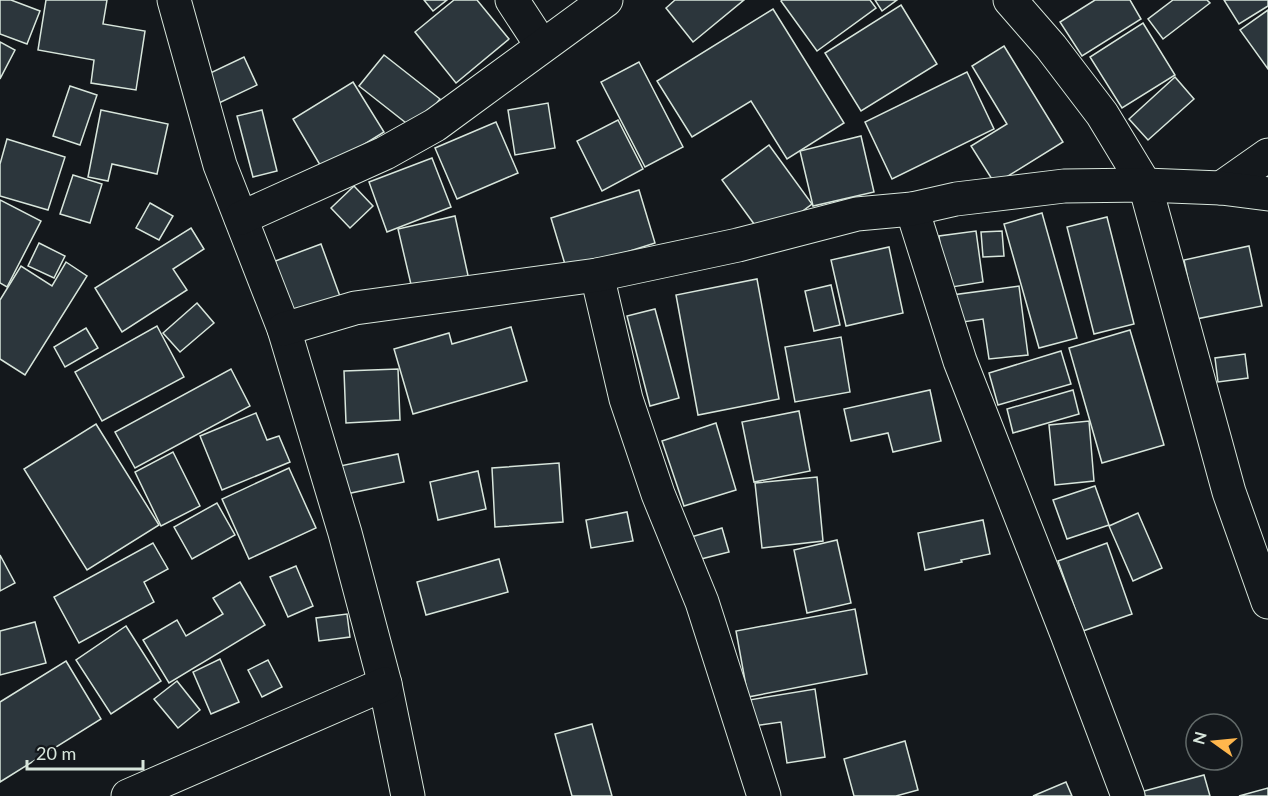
<svg xmlns="http://www.w3.org/2000/svg" width="1268" height="796" font-family="Lato,sans-serif">
<rect width="100%" height="100%" fill="#14181c"/>
<g fill="#2c363c" stroke="#d8e6dc" stroke-width="1.5">
<path d="M0,0H11L40,11L27,44L0,34Z"/>
<path d="M46,0H107L103,24L145,31L136,90L91,83L94,60L38,50Z"/>
<path d="M424,0H447L433,11Z"/>
<path d="M454,0H477L509,39L456,83L415,32Z"/>
<path d="M675,0H744L693,42L666,8Z"/>
<path d="M782,0H870L876,8L817,51L781,1Z"/>
<path d="M875,0H897L882,11Z"/>
<path d="M1095,0H1130L1141,19L1082,56L1060,22Z"/>
<path d="M1173,0H1207L1210,3L1163,39L1148,19Z"/>
<path d="M1224,0H1268V6L1239,24Z"/>
<path d="M901,5L937,64L861,111L825,53Z"/>
<path d="M773,9L844,123L787,159L751,101L692,137L657,81Z"/>
<path d="M1268,10V69L1240,30Z"/>
<path d="M1143,23L1175,75L1122,108L1090,57Z"/>
<path d="M0,42L15,50L0,79Z"/>
<path d="M1004,46L1063,142L995,184L971,146L1007,124L972,66Z"/>
<path d="M384,55L440,99L415,130L359,86Z"/>
<path d="M244,57L257,85L219,103L206,75Z"/>
<path d="M639,62L683,147L645,167L601,82Z"/>
<path d="M967,72L994,129L892,179L865,122Z"/>
<path d="M1175,77L1194,99L1148,140L1129,119Z"/>
<path d="M353,82L384,132L323,170L293,119Z"/>
<path d="M70,86L97,95L80,145L53,136Z"/>
<path d="M548,103L555,148L515,155L508,110Z"/>
<path d="M101,110L168,124L157,174L112,164L108,181L88,177Z"/>
<path d="M262,110L277,171L253,177L237,116Z"/>
<path d="M618,120L643,169L602,191L577,141Z"/>
<path d="M496,122L518,173L457,199L435,148Z"/>
<path d="M861,136L874,192L813,206L800,151Z"/>
<path d="M7,139L65,157L48,210L0,196V164Z"/>
<path d="M769,145L812,204L765,239L722,180Z"/>
<path d="M432,158L451,207L387,232L369,182Z"/>
<path d="M73,175L102,184L90,223L60,214Z"/>
<path d="M354,186L373,206L350,228L331,208Z"/>
<path d="M639,190L655,243L567,271L551,218Z"/>
<path d="M0,200L41,221L7,287L0,283Z"/>
<path d="M150,203L173,216L159,240L136,228Z"/>
<path d="M1042,213L1077,338L1039,348L1004,224Z"/>
<path d="M455,216L469,280L413,293L398,229Z"/>
<path d="M1107,217L1134,324L1094,334L1067,227Z"/>
<path d="M191,228L204,249L173,269L187,290L122,332L95,288Z"/>
<path d="M976,231L983,282L946,288L939,236Z"/>
<path d="M1002,231L1004,256L983,257L981,232Z"/>
<path d="M39,243L65,256L54,278L28,266Z"/>
<path d="M321,244L341,299L291,317L270,263Z"/>
<path d="M1249,246L1262,306L1196,319L1184,260Z"/>
<path d="M889,247L903,313L846,326L831,260Z"/>
<path d="M66,262L87,276L25,375L0,359V300L21,266L52,286Z"/>
<path d="M757,279L779,399L698,415L676,295Z"/>
<path d="M831,285L840,325L814,331L805,291Z"/>
<path d="M1019,286L1028,355L989,359L983,319L956,323L952,295Z"/>
<path d="M197,303L214,323L180,352L163,333Z"/>
<path d="M655,309L679,398L650,406L627,316Z"/>
<path d="M157,326L184,377L102,421L75,372Z"/>
<path d="M511,327L527,381L413,414L394,349L449,333L452,344Z"/>
<path d="M86,328L98,348L65,367L54,347Z"/>
<path d="M1130,330L1164,445L1102,463L1069,348Z"/>
<path d="M841,337L850,392L795,402L785,347Z"/>
<path d="M1061,351L1071,384L998,405L989,373Z"/>
<path d="M1245,354L1248,378L1218,382L1215,358Z"/>
<path d="M231,369L250,406L135,468L115,432Z"/>
<path d="M398,369L400,420L346,423L344,371Z"/>
<path d="M930,390L941,441L893,452L888,433L851,441L844,409Z"/>
<path d="M1073,390L1079,414L1013,433L1007,409Z"/>
<path d="M799,411L810,471L754,482L742,422Z"/>
<path d="M256,413L267,440L279,436L290,462L222,490L200,436Z"/>
<path d="M1089,421L1094,481L1055,485L1049,425Z"/>
<path d="M716,423L736,490L684,506L662,441Z"/>
<path d="M96,424L159,525L87,570L24,469Z"/>
<path d="M173,452L200,506L161,526L135,472Z"/>
<path d="M398,454L404,482L346,494L340,466Z"/>
<path d="M559,463L563,522L495,527L492,468Z"/>
<path d="M289,468L316,528L249,559L222,499Z"/>
<path d="M478,471L486,509L438,520L430,482Z"/>
<path d="M817,477L823,541L762,548L755,483Z"/>
<path d="M1095,486L1109,525L1067,539L1053,500Z"/>
<path d="M217,503L235,535L192,559L174,527Z"/>
<path d="M627,512L633,541L591,548L586,520Z"/>
<path d="M1138,513L1162,568L1133,581L1109,526Z"/>
<path d="M983,520L990,554L961,560L962,562L925,570L918,533Z"/>
<path d="M722,528L729,552L697,560L691,537Z"/>
<path d="M837,540L851,603L807,613L794,550Z"/>
<path d="M153,543L168,569L144,582L154,602L79,643L54,597Z"/>
<path d="M1107,543L1132,614L1083,631L1058,561Z"/>
<path d="M0,555L15,583L0,591Z"/>
<path d="M499,559L508,592L426,615L417,582Z"/>
<path d="M296,566L313,606L288,617L270,577Z"/>
<path d="M240,582L265,625L169,683L143,640L177,620L186,636L223,614L213,598Z"/>
<path d="M855,609L867,674L748,697L736,631Z"/>
<path d="M347,614L350,637L319,641L316,618Z"/>
<path d="M35,622L46,663L0,675V631Z"/>
<path d="M126,626L161,681L111,714L76,660Z"/>
<path d="M220,659L239,702L211,714L193,672Z"/>
<path d="M268,660L282,687L262,697L248,670Z"/>
<path d="M66,661L101,719L0,782V702Z"/>
<path d="M177,681L200,710L178,728L154,699Z"/>
<path d="M815,689L825,757L787,763L781,722L753,726L749,700Z"/>
<path d="M592,724L612,796H572L555,734Z"/>
<path d="M905,741L918,790L896,796H854L844,759Z"/>
<path d="M1204,775L1210,796H1145L1144,791Z"/>
<path d="M1066,782L1072,796H1033Z"/>
<path d="M1268,788V796H1239Z"/>
</g>
<g fill="none" stroke-linecap="round" stroke-linejoin="round">
<defs>
<g id="minor">
<path d="M174,0L220,165L284,329L345,533L385,684L408,796"/>
<path d="M512,0L542,46"/>
<path d="M1010,0L1051,47L1102,114L1145,185L1229,492L1268,602"/>
<path d="M1221,188L1268,155"/>
<path d="M912,209L960,361L1067,634L1128,796"/>
<path d="M241,218L385,153L435,125L606,0"/>
<path d="M597,275L626,399L658,494L702,602L764,796"/>
<path d="M284,329L355,308L597,275L738,245L857,214L912,209L956,199L1064,186L1145,185L1221,188L1268,194"/>
<path d="M128,796L385,684"/>
</g>
</defs>
<use href="#minor" stroke="#d8e6dc" stroke-width="35"/>
<use href="#minor" stroke="#14181c" stroke-width="33"/>
</g>
<g transform="translate(1214 742) rotate(285)"><circle r="28" fill="#14181c" stroke="#626a69" stroke-width="1.5"/>
<path d="M0-4.5L10 22L0 15L-10 22Z" fill="#ffb74d"/>
<text y="-9" font-size="16" font-weight="bold" text-anchor="middle" fill="#d8e6dc">N</text>
</g>
<path d="M27 760v9h116v-9" fill="none" stroke="#d8e6dc" stroke-width="3"/>
<text x="36" y="760" font-size="18" fill="#d8e6dc" stroke="#14181c" stroke-width="4.5" paint-order="stroke">20 m</text>
</svg>
